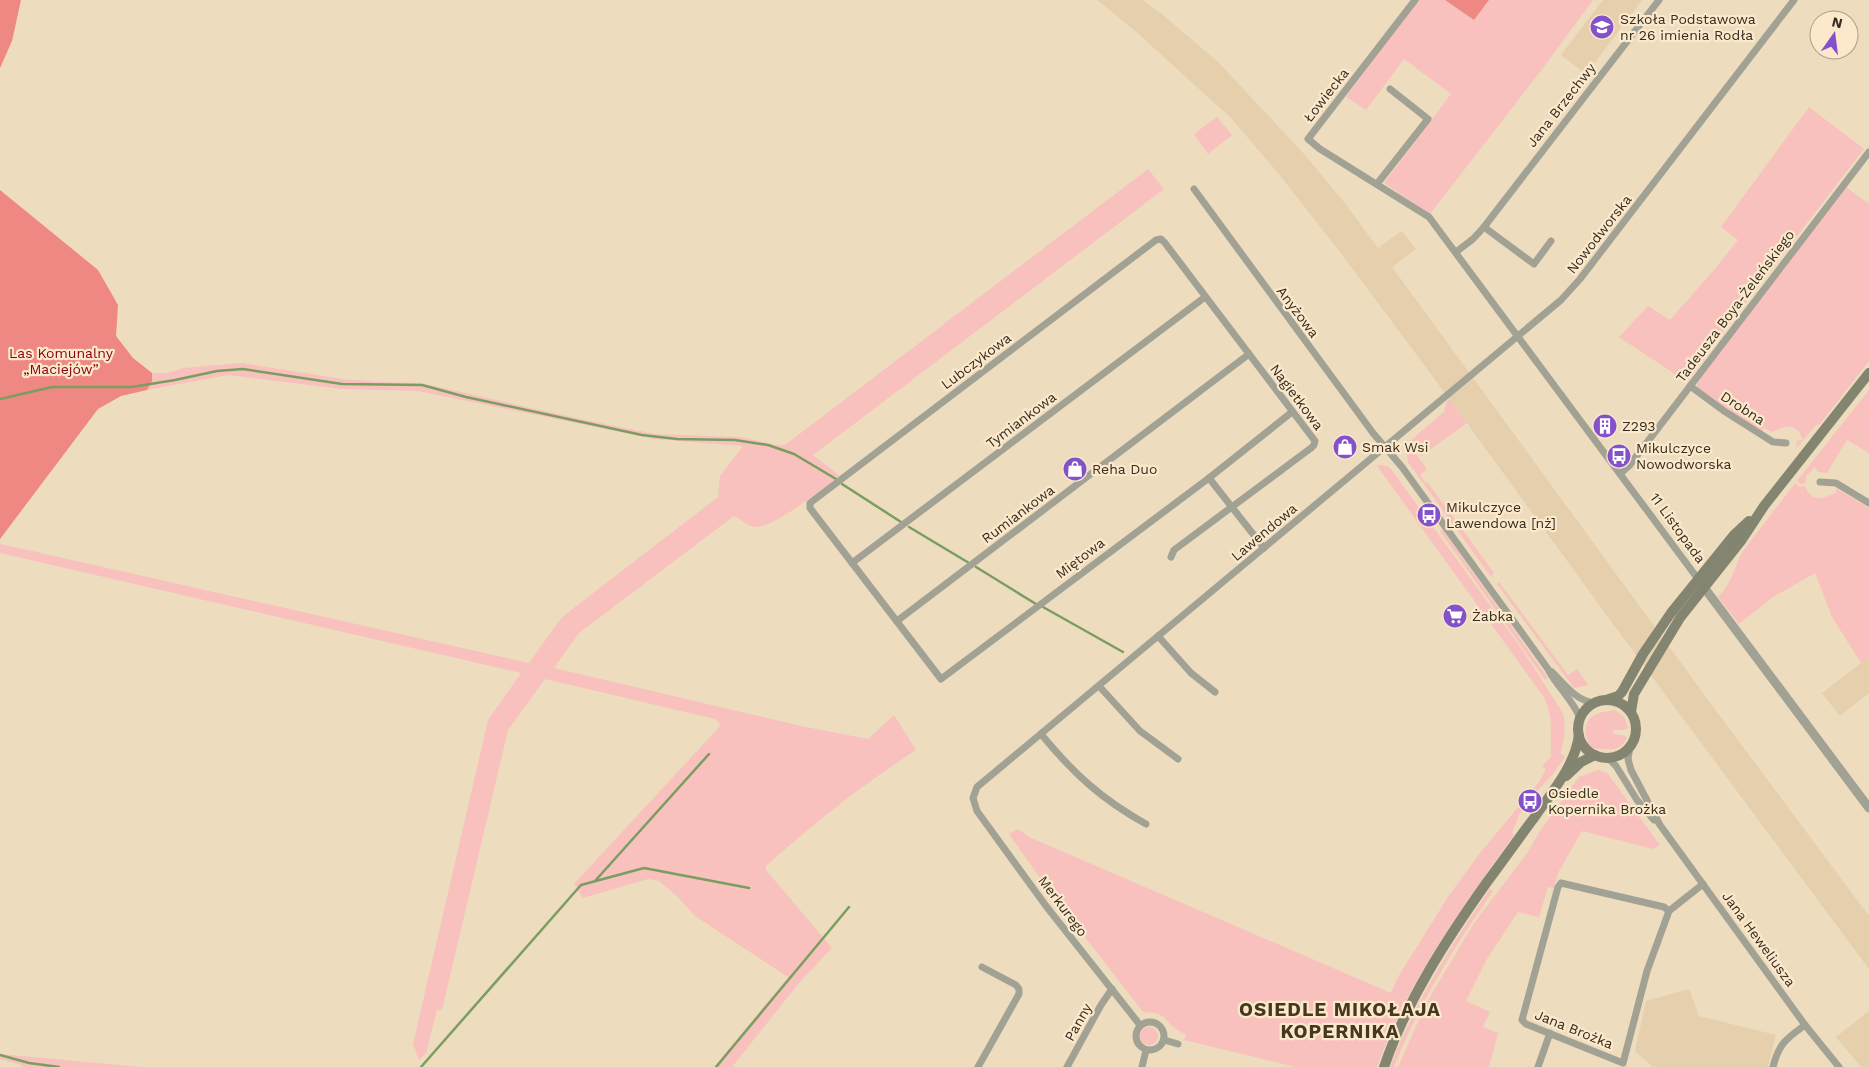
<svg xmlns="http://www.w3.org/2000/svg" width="1869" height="1067" font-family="'Work Sans',sans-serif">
<rect width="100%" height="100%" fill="#eedcbf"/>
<g fill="#e5cfac">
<path d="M1097,0H1143L1163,15L1219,63L1304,154L1344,202L1378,248L1402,231L1416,249L1392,267L1711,704L1869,916V969L1624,639L1445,393L1340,252L1278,173L1231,118L1134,30Z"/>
<path d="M1603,0H1642L1586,74L1561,55Z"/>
<path d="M1869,657V693L1840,716L1822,693Z"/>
<path d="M1689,989L1699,1016L1776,1035L1768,1067H1653L1635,1051L1646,1001Z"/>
<path d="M1869,1011V1067H1861L1836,1037Z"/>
</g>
<g fill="#f8c1bd">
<path d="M1418,0H1445L1474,20L1489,0H1593L1543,68L1430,214L1384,183L1451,94L1404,59L1366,110L1346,97Z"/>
<path d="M1809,107L1864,149L1714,344L1689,380H1684L1619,337L1648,306L1670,320L1714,270L1738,240L1721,227Z"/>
<path d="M1217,117L1232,135L1208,154L1194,134Z"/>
<path d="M1148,169L1164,189L813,455L839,475L832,482C814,494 774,528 754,527C748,526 740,519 734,516L579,633L554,668L801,726L868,739L894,715L916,750C863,784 813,824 766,866V870L832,948L799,983L732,1067H714L788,977L695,916L677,896L659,881L648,879L583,898L574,884L721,725L715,719L545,679L508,730L442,1010H437L426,1053L419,1060L413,1044L488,720L521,673L0,553V544L32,551L529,663L562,617L718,497L720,476L743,446L654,439L418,391L342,389L228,375L147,390L152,381V373H168L183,368L242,363L342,379L378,382L421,383L585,420L655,434L741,437L777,445H785Z"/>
<path d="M1846,187L1869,204V361L1820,424L1816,425L1797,447H1796L1797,441L1803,440C1796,422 1786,425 1772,432L1764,428L1762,432L1703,395L1697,387V382Z"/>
<path d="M1869,390V453L1847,440L1827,473L1818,472L1815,467L1807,475L1805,483L1801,484L1797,481Z"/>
<path d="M1449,399L1467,423L1421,456L1410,441L1444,412L1447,401Z"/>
<path d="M1408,443L1427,469L1420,475L1425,482L1428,483L1494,573L1491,577L1408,462L1406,446Z"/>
<path d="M1381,465L1387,466L1391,469L1523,651L1561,710C1567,719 1565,742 1560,753L1565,757L1553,774L1537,791L1519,815L1512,833L1514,835C1461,909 1408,981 1377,1067H1296L1184,1040L1186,1034C1169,1029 1169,1017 1155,1013C1152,1012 1147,1013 1143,1012L1047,888L1009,834L1018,829L1029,837L1391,993L1398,977L1448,897L1480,853L1539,782L1546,769L1542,766L1551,757C1550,736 1554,714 1543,696L1377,466Z"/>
<path d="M1795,483L1800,487L1805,486C1812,504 1823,498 1836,493V488L1869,508V657L1861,663L1832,617L1815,573L1773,597L1739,624L1718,597C1732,584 1734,567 1743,551Z"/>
<path d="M1442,529L1548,678L1545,680L1440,531Z"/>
<path d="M1499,582L1568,675L1577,669L1588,685L1574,688L1497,584Z"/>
<path d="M1615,710L1624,717L1628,728L1623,730H1613V734L1622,735L1627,737C1620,755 1606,747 1592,749C1583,738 1582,718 1599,713C1604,711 1609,712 1615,710Z"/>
<path d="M1598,770L1607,773L1611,778L1660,845L1653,849L1582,831L1558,873L1554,888L1548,887L1539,917L1518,912L1487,959L1466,1001L1490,1012L1483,1027L1498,1033L1489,1067H1398L1427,1002L1474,923L1528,852L1538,834L1579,777Z"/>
<path d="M1490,889L1493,891C1454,947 1419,1003 1394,1067H1390C1415,1002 1451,945 1490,889Z"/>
<circle cx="1149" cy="1036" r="9"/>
<path d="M0,1054L141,1067H23L21,1065L0,1059Z"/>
</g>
<g fill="#ef8782">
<path d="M0,0H21L12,41L0,68Z"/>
<path d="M1445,0H1489L1474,20Z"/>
<path d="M0,190L98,270L118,305L116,336L133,358L152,373V381L147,390L121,396L98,409L0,539Z"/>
</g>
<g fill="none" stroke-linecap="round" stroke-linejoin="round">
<g stroke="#799e60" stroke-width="2.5">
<path d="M0,399L52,387H132L175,380L217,371L243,369L342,384L422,385L466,397L642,435L677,439L735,440L768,445L794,454L836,479"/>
<path d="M842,484L901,522"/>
<path d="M909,527L969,563"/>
<path d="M976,567L1036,604"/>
<path d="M1043,607L1123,652"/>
<path d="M595,881L709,754"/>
<path d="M0,1055L29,1063L59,1067"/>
<path d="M421,1067L581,885L644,868L749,888"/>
<path d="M716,1067L849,907"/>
</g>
<g stroke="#a2a294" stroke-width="7">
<path d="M1415,0L1308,139L1320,149L1429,217L1698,579"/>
<path d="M1377,184L1428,119L1390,89"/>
<path d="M1194,189L1373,433L1402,467L1548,669C1558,688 1572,699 1580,718"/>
<path d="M1484,227L1534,264L1551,241"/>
<path d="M1456,252L1473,239L1484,227L1659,0"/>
<path d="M1690,386L1724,411L1773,442L1786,443"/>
<path d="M1620,474L1629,466L1869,152"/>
<path d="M1209,478L1264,548"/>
<path d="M1820,482L1836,483L1869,503"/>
<path d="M1171,557L1174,550L1311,448L1314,445L1315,441L1165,243L1161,239L1156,240L810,503V508L941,679L1209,478L1292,412"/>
<path d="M852,563L1205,297"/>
<path d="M897,621L1249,354"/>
<path d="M1158,636L1191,673L1215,692"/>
<path d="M1552,672C1565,685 1576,701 1595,703"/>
<path d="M1099,686L1140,731L1178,759"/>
<path d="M1041,734C1073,773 1101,799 1146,824"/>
<path d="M1630,747L1628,759L1631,770L1660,825L1805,1025L1839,1067"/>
<path d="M1608,758L1616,766L1637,800L1654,820"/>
<path d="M1669,911L1647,971L1623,1063L1526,1024L1522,1020L1558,887L1561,883L1664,907L1669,911L1703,884"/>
<circle cx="1150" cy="1036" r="14"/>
<path d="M1140,1025L1046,906L977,811L973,798L977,787L1561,300L1580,279L1794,0"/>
<path d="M1164,1040L1178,1044"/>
<path d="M978,1067L1019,994V989L1016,985L982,967"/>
<path d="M1067,1067L1101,1005L1112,989"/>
<path d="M1142,1067L1146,1050"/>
<path d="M1538,1067L1550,1033"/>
<path d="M1773,1067C1779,1043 1786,1039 1805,1025"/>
</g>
<path stroke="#a2a294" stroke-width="9" d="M1700,582L1869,808"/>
<g stroke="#848570" stroke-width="10">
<path d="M1606,700L1618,696L1622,692L1643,654L1671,613L1734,535L1749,521"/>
<circle cx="1607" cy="729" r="29"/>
<path d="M1631,712L1634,694L1680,618L1741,541L1764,506L1869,373"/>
<path d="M1566,776L1581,762L1595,755"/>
<path d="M1384,1067C1407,1000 1446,940 1487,882C1503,861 1518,839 1534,818C1551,793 1575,766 1579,735"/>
</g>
</g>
<defs>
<symbol id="school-disc" viewBox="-11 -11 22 22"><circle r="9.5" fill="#8352ca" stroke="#fce9cc"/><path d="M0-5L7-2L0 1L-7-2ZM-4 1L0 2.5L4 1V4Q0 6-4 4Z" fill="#fff"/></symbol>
<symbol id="building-disc" viewBox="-11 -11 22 22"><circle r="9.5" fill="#8352ca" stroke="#fce9cc"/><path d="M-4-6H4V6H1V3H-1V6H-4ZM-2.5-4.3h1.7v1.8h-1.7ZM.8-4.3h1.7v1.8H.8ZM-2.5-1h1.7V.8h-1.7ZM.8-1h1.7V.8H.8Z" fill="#fff"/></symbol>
<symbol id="shop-disc" viewBox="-11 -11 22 22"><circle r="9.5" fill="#8352ca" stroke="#fce9cc"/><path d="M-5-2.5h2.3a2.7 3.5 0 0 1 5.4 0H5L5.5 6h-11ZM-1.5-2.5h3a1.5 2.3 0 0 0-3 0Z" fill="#fff"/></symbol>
<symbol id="bus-disc" viewBox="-11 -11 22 22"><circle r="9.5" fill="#8352ca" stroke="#fce9cc"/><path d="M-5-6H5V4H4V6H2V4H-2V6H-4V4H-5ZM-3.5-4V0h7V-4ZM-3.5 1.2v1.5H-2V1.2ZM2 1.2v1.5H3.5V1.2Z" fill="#fff"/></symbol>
<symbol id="supermarket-disc" viewBox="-11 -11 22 22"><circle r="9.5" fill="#8352ca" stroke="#fce9cc"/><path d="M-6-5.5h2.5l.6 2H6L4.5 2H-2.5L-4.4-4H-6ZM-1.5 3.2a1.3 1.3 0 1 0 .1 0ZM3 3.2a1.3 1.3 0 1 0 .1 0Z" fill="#fff"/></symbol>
</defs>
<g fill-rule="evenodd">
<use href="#school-disc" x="1588" y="13" width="28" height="28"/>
<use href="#building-disc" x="1591" y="412" width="28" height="28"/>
<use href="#shop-disc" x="1331" y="433" width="28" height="28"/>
<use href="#bus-disc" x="1605" y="442" width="28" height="28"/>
<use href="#shop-disc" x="1061" y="455" width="28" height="28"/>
<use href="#bus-disc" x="1415" y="501" width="28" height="28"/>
<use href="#supermarket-disc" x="1441" y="602" width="28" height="28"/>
<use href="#bus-disc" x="1516" y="787" width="28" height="28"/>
</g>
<g text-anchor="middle" stroke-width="4.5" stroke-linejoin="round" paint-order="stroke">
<g font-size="14" fill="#342d22" stroke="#fce9cc" text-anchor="start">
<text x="1620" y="24">Szkoła Podstawowa<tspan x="1620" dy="16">nr 26 imienia Rodła</tspan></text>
<text x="1622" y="431">Z293</text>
<text x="1362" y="452">Smak Wsi</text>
<text x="1636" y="453">Mikulczyce<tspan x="1636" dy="16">Nowodworska</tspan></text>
<text x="1092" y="474">Reha Duo</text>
<text x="1446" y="512">Mikulczyce<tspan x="1446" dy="16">Lawendowa [nż]</tspan></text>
<text x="1472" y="621">Żabka</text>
<text x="1548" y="798">Osiedle<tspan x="1548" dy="16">Kopernika Brożka</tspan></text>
</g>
<g font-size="14" fill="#342d22" stroke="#fce9cc">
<text transform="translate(1326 95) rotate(-52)" y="5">Łowiecka</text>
<text transform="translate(1561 105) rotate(-52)" y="5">Jana Brzechwy</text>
<text transform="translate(1599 234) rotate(-52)" y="5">Nowodworska</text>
<text transform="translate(1735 306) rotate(-53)" y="5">Tadeusza Boya-Żeleńskiego</text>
<text transform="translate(1298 312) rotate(53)" y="5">Anyżowa</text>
<text transform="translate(976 361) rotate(-37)" y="5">Lubczykowa</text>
<text transform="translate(1297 397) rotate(53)" y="5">Nagietkowa</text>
<text transform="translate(1743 408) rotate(33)" y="5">Drobna</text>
<text transform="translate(1021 420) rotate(-37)" y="5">Tymiankowa</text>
<text transform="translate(1018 514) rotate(-37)" y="5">Rumiankowa</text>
<text transform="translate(1678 528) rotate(54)" y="5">11 Listopada</text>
<text transform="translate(1264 532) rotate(-40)" y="5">Lawendowa</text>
<text transform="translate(1080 558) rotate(-37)" y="5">Miętowa</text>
<text transform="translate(1063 906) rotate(53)" y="5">Merkurego</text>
<text transform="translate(1759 939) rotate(54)" y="5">Jana Heweliusza</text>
<text transform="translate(1078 1022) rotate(-61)" y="5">Panny</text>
<text transform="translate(1574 1029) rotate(22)" y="5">Jana Brożka</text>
</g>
<g font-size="14" fill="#850015" stroke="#fce9cc">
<text x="61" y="358">Las Komunalny<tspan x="61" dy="16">„Maciejów”</tspan></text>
</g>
<g font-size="19" font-weight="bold" letter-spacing="1" fill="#46371f" stroke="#fce9cc">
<text x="1340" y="1016">OSIEDLE MIKOŁAJA<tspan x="1340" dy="22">KOPERNIKA</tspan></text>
</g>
</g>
<g transform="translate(1834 35) rotate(14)"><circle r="24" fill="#fce9cc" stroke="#ac9e88"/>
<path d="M0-4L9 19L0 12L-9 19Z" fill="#8352ca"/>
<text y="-8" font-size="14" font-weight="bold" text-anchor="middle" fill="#342d22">N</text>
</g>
</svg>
